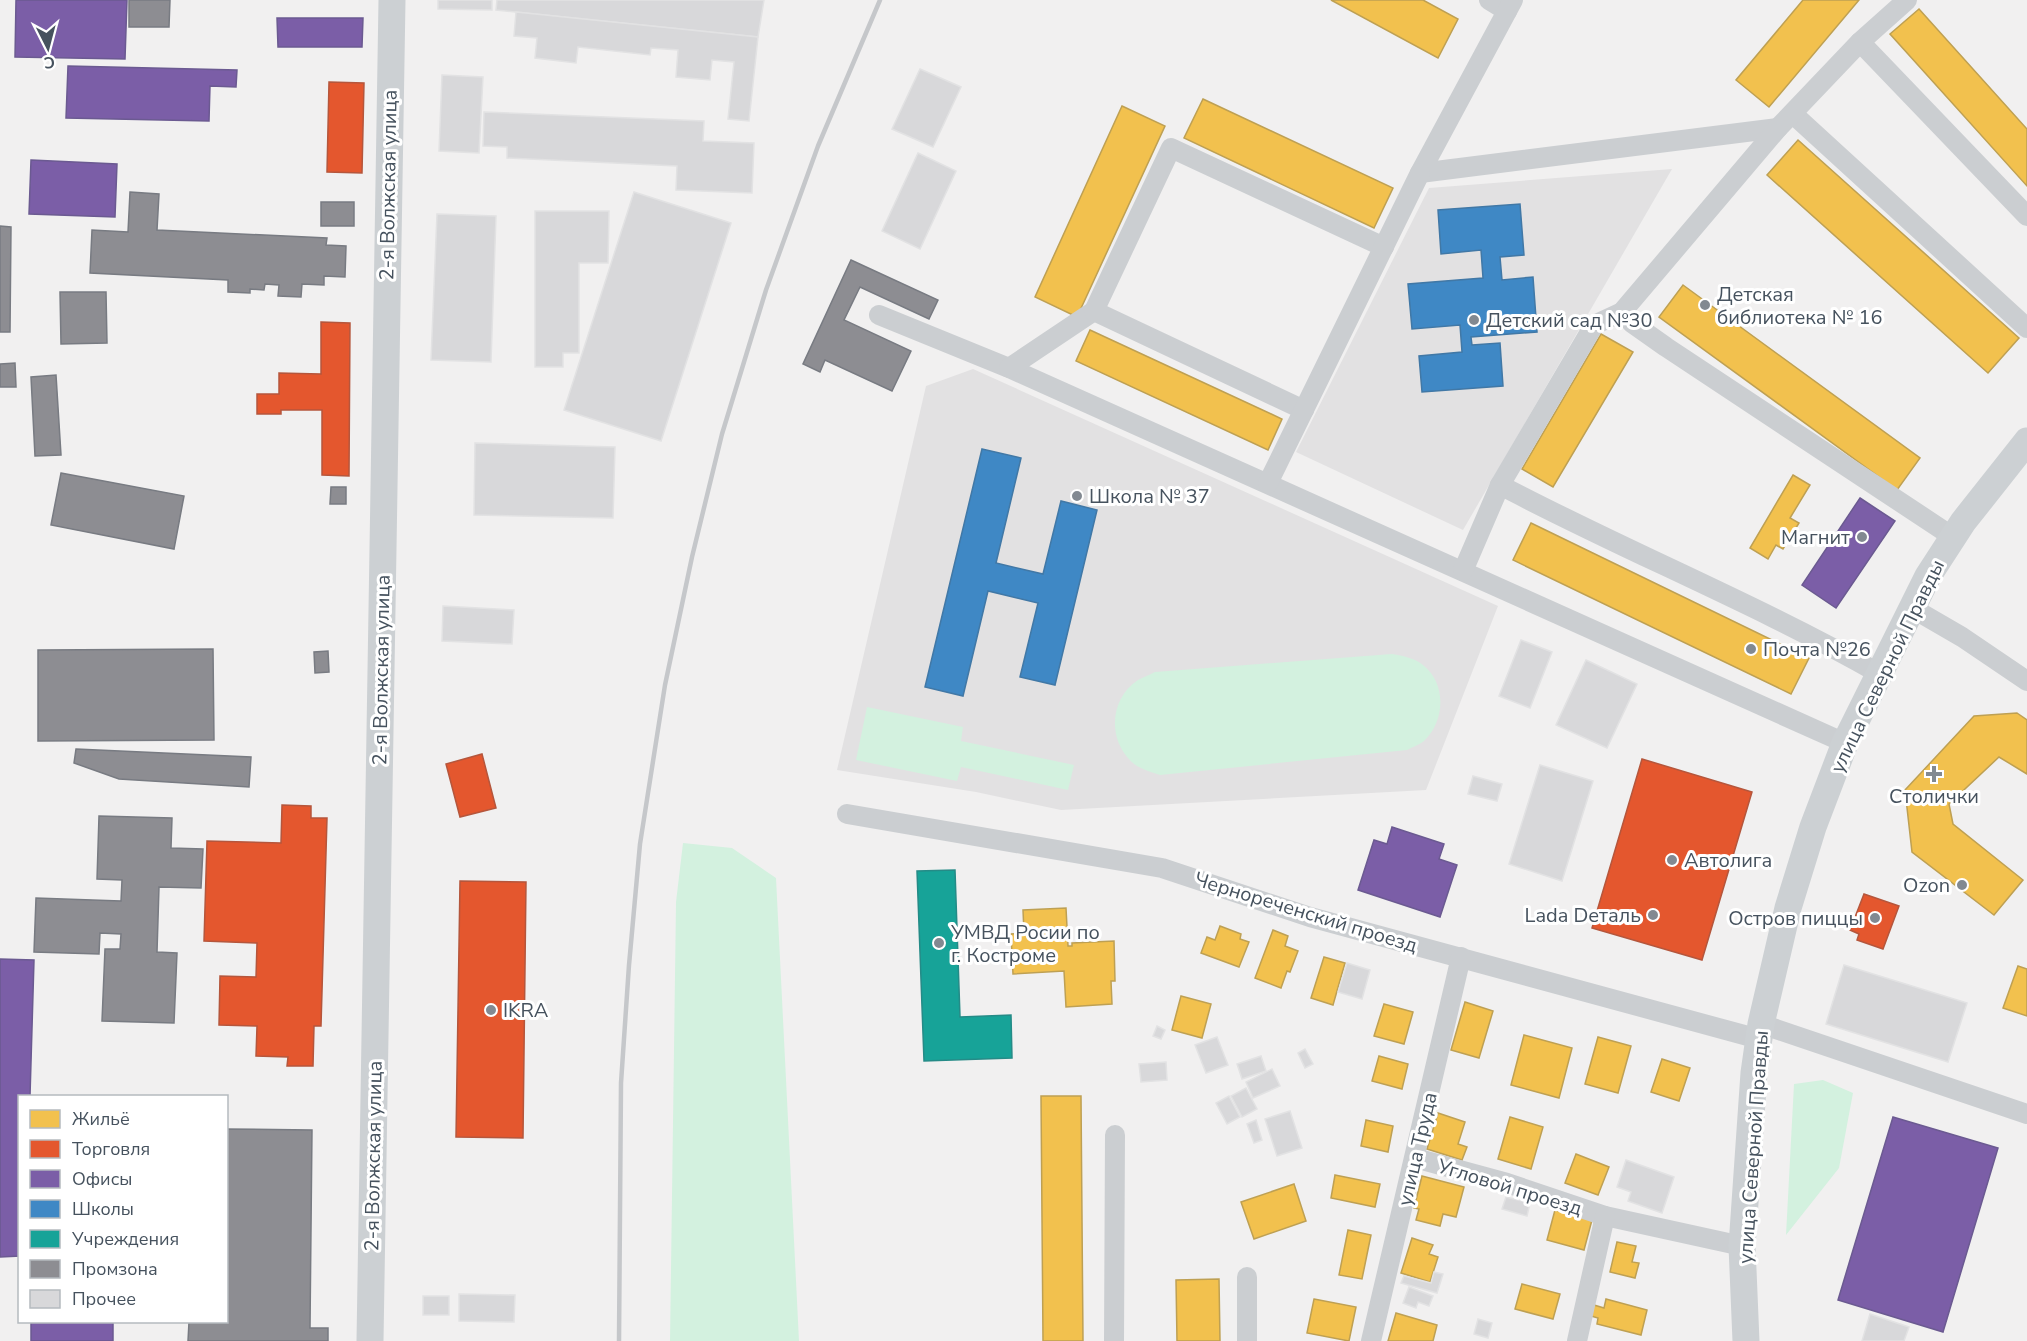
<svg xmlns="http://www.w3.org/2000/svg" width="2027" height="1341" font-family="'Nunito Sans',sans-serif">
<rect width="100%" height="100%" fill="#f1f0f0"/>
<g fill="#e2e1e2">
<path d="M1672,169L1463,530L1296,452L1429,188Z"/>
<path d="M973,369L1498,606L1426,790L1061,810L976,792L837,770L926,386Z"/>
</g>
<g fill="#d3f1df">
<path d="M1392,654C1404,656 1414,658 1423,665C1447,684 1445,721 1424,741C1419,745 1412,747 1407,750L1160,775C1148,771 1136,768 1128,758C1107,734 1112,697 1138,680C1143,677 1150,675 1155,672Z"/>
<path d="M867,707L963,727L961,741L1074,765L1068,790L961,767L957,781L856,760Z"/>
<path d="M683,843L732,848L776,878L799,1341H670L676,902Z"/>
<path d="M1823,1080L1853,1093L1839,1168L1786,1235L1794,1084Z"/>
</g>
<g fill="#f2c14e" stroke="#bea053" stroke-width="1.5">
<path d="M1331,0H1423L1458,19L1438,58Z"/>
<path d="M1803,0H1859L1769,107L1736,80Z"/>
<path d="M1919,9L2027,129V186L1890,34Z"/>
<path d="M1203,99L1393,188L1374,228L1184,138Z"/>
<path d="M1122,106L1165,126L1077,317L1035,297Z"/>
<path d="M1798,140L2019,338L1988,373L1767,175Z"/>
<path d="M1683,285L1920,458L1897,490L1659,317Z"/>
<path d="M1090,330L1282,419L1268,450L1076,361Z"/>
<path d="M1601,334L1633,352L1553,487L1522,469Z"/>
<path d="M1793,475L1810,485L1790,518L1799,523L1783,549L1776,545L1768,559L1750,548Z"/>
<path d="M1531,523L1809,658L1791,694L1513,560Z"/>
<path d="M2017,713L2027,720V774L1999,757L1949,804L1953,824L2023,880L1994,915L1912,852L1905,790L1974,716Z"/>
<path d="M1066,908L1068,946H1072V943L1114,941L1115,981H1111L1112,1004L1066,1007L1064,971L1013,974L1011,934L1024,933L1023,910Z"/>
<path d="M1220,926L1241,934L1240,939L1249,942L1239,967L1201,953L1207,937L1215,940Z"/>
<path d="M1273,930L1288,936L1285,946L1298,951L1290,972L1287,971L1281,988L1255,978Z"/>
<path d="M1324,957L1345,963L1333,1005L1311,998Z"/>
<path d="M2018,966L2027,969V1016L2003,1008Z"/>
<path d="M1181,996L1211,1004L1202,1038L1172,1030Z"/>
<path d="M1465,1002L1493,1011L1479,1058L1451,1050Z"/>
<path d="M1384,1004L1413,1012L1404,1044L1374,1036Z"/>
<path d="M1524,1035L1572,1048L1559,1098L1511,1085Z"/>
<path d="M1598,1037L1631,1046L1618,1093L1585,1084Z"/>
<path d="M1379,1056L1408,1064L1402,1089L1372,1081Z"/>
<path d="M1662,1059L1690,1068L1679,1101L1651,1092Z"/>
<path d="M1041,1096H1081L1083,1341H1043Z"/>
<path d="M1438,1113L1465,1122L1458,1144L1467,1147L1462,1160L1427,1149Z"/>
<path d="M1510,1117L1543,1127L1531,1169L1498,1159Z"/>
<path d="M1366,1120L1393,1126L1388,1152L1361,1146Z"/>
<path d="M1576,1154L1609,1167L1598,1195L1565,1183Z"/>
<path d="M1335,1175L1380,1184L1375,1207L1331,1198Z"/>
<path d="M1422,1176L1464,1187L1456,1217L1443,1214L1440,1226L1416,1220L1419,1209L1414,1208Z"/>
<path d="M1294,1184L1306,1221L1254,1239L1241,1202Z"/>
<path d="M1555,1210L1592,1220L1584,1250L1547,1240Z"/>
<path d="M1348,1230L1371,1235L1362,1279L1339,1275Z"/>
<path d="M1412,1238L1433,1245L1429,1254L1438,1257L1430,1282L1401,1273Z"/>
<path d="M1617,1242L1636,1246L1632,1262L1639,1263L1635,1278L1610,1272Z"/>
<path d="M1219,1279L1220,1341H1177L1176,1280Z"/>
<path d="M1522,1284L1560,1294L1553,1319L1515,1309Z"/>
<path d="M1314,1299L1356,1307L1349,1341L1307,1333Z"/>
<path d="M1606,1299L1647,1310L1641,1335L1597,1324L1598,1318L1591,1316L1594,1305L1604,1308Z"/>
<path d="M1396,1313L1437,1325L1433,1341H1388Z"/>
</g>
<g fill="#e4572e" stroke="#b5563c" stroke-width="1.5">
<path d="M329,82L364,83L362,173L327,172Z"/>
<path d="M321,322L350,323L349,476L322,475V410H281V414H257V394H279V373L321,374Z"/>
<path d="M482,754L496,808L460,817L446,764Z"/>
<path d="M1642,759L1752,792L1702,960L1592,928Z"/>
<path d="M282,805L311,806V818H327L321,1026H314L313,1066H287L288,1057L256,1056L257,1026L219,1025L220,976L256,977L257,943L204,941L207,841L281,843Z"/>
<path d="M460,881L526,882L523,1138L456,1137Z"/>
<path d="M1864,894L1899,906L1883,949L1857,940L1859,934L1850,930Z"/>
</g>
<g fill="#7b5ea7" stroke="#6b5a91" stroke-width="1.5">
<path d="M16,0H127L125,59L15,57Z"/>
<path d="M277,18H363L362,47H278Z"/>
<path d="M68,66L237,70L236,87L210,86L209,121L66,118Z"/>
<path d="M31,160L117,164L115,217L29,214Z"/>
<path d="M1860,498L1895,521L1836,608L1802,585Z"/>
<path d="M1392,827L1444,844L1439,859L1457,865L1440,917L1358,890L1374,840L1387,844Z"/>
<path d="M0,959L34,960L30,1096H20V1256L0,1257Z"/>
<path d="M1893,1117L1998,1148L1943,1332L1838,1300Z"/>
<rect x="31" y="1322" width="82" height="19"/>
</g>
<g fill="#3f88c5" stroke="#4178a6" stroke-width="1.5">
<path d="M1520,204L1524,255L1500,257L1502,280L1533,277L1537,332L1471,337L1472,345L1500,343L1503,386L1422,392L1419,356L1462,352L1460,325L1412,329L1408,284L1483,278L1481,250L1441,254L1438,210Z"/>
<path d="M982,449L1021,458L996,563L1043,574L1061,501L1097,510L1055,685L1020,677L1038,603L988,591L963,696L925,687Z"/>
</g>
<path fill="#17a398" stroke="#258b87" stroke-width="1.5" d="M955,870L960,1017L1011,1015L1012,1058L924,1061L917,871Z"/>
<g fill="#8d8d92" stroke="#787b82" stroke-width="1.5">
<path d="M129,0H170L169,27H129Z"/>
<path d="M130,192L159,194L157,230L327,238L326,245L346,246L345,277L324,276V285L302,284L301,297L278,296L279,285L265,284L264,290L250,289V293L228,292V280L90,273L92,230L128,232Z"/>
<rect x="321" y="202" width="33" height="24"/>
<path d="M0,226L11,227L10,332H0Z"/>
<path d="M851,260L938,300L929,319L860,287L844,320L911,351L892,391L825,360L820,372L803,364Z"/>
<path d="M60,292H106L107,343L61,344Z"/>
<path d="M15,363L16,387H0V364Z"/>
<path d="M56,375L61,455L35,456L31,377Z"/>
<path d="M61,473L184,496L174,549L51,525Z"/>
<path d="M331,487H346V504H330Z"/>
<path d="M213,649L214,740L38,741V650Z"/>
<path d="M328,651L329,672L315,673L314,652Z"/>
<path d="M76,749L251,757L249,787L119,779L74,763Z"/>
<path d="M99,816L172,818L171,848L203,849L201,888L159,887L157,952L177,953L174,1023L102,1021L105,949H120L121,934L100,933L99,954L34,952L36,898L121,901L122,880L97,879Z"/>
<path d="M226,1129L312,1130L310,1328H328V1341H188L189,1322H226Z"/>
</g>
<g fill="#d8d8da" stroke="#e2e2e3" stroke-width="1.5">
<path d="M438,0H492V10L438,9Z"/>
<path d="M497,0H764L758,37L496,10Z"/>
<path d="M516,12L758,37L749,121L728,119L734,62L712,60L710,80L676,77L678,50L651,48L650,55L578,47L576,63L535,58L537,38L514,36Z"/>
<path d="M920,69L961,87L933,147L892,129Z"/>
<path d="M442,75L483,77L479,153L439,151Z"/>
<path d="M484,112L704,121L703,141L754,143L752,193L676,190L677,166L507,158V147L483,146Z"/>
<path d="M918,153L956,171L920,249L882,231Z"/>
<path d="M634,192L731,223L661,441L564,410Z"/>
<path d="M535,211H609L608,263H579V353H563V367H535Z"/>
<path d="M437,214L496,216L491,362L431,360Z"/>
<path d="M475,443L615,447L613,518L474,515Z"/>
<path d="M443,606L514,610L512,644L442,641Z"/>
<path d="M1521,640L1552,652L1530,708L1499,696Z"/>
<path d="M1586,660L1637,684L1607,748L1556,725Z"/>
<path d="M1540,765L1593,781L1562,881L1509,864Z"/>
<path d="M1473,776L1502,784L1497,801L1468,794Z"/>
<path d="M1347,963L1370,970L1362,999L1338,992Z"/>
<path d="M1844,965L1967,1003L1948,1062L1826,1024Z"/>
<path d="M1157,1026L1165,1030L1161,1039L1153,1036Z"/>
<path d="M1217,1037L1228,1065L1206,1073L1195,1045Z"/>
<path d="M1305,1049L1313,1064L1305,1068L1298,1053Z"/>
<path d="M1261,1056L1266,1071L1242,1079L1237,1064Z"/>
<path d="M1166,1062L1167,1080L1141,1082L1139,1064Z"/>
<path d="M1272,1069L1280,1086L1253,1098L1246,1082Z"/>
<path d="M1246,1088L1257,1109L1242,1117L1231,1096Z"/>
<path d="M1229,1096L1240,1117L1227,1124L1216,1103Z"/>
<path d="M1290,1111L1302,1148L1277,1156L1265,1119Z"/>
<path d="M1256,1120L1262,1140L1254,1143L1247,1124Z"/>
<path d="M1626,1160L1674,1177L1662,1213L1628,1201L1631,1192L1617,1187Z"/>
<path d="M1506,1197L1530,1203L1527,1216L1502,1209Z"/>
<path d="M1434,1272L1443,1274L1437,1293L1401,1283L1404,1276L1431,1283Z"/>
<path d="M1409,1287L1433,1296L1429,1306L1418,1302L1416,1308L1403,1303Z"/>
<path d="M459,1294L515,1295L514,1322L459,1321Z"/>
<rect x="423" y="1296" width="26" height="19"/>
<path d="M1870,1314L1909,1327L1904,1341H1862Z"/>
<path d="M1478,1319L1492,1323L1488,1338L1474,1334Z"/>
</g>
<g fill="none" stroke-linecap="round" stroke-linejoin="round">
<g stroke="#cbced1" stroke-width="20">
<path d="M1489,0L1507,11"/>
<path d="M1513,0L1420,173L1778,128"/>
<path d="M1860,42L2027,216"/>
<path d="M1793,114L2027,328"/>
<path d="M1622,312L1632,323L1666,347L1953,537"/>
<path d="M879,315L1009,368L1845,743"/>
<path d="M1009,368L1094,311"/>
<path d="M1304,410L1094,311L1171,148L1384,247"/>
<path d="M1268,483L1420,173"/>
<path d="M1500,485C1625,551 1757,604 1880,674"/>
<path d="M1463,571L1500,485L1594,325L1622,312L1778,128L1860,42L1907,0"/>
<path d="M1912,608L1962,637L2027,681"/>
<path d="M847,814L1162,868L1310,917L1759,1039"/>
<path d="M1761,1024L2027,1114"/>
<path d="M1415,1158L1507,1183L1605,1216L1742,1246"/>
<path d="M1247,1277V1341"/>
<path d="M1114,1341L1115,1135"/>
<path d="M1371,1341L1461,957"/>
<path d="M1577,1341L1605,1216"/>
</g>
<g stroke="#ccd0d3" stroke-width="27">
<path d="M370,1341L392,0"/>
<path d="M1746,1341L1742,1246L1754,1073L1761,1024L1788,908L1813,827L1845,743L1928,576L1963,522L2027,441"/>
</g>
<path stroke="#c5c7ca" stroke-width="4.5" d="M619,1341L621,1083L629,965L640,844L665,685L692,557L722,434L766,290L818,146L880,0"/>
</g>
<g fill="#828991" stroke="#fff" stroke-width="2">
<circle cx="1705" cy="305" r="6"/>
<circle cx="1474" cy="320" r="6"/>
<circle cx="1077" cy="496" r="6"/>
<circle cx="1862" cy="537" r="6"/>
<circle cx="1751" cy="649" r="6"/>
<path d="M1931 765h6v6h6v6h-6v6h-6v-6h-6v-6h6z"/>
<circle cx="1672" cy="860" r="6"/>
<circle cx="1962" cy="885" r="6"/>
<circle cx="1653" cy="915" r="6"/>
<circle cx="1875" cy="918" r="6"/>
<circle cx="939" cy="943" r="6"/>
<circle cx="491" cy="1010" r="6"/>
</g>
<g text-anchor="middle" stroke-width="6" stroke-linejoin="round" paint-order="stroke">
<g font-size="20" fill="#46525e" stroke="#fff">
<text transform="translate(388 185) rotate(-89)" y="7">2-я Волжская улица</text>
<text transform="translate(1887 666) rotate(-64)" y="7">улица Северной Правды</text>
<text transform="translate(381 670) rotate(-89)" y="7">2-я Волжская улица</text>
<text transform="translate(1306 912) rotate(17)" y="7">Чернореченский проезд</text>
<text transform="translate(1753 1147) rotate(-86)" y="7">улица Северной Правды</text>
<text transform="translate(1417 1149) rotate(-77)" y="7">улица Труда</text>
<text transform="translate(373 1156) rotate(-89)" y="7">2-я Волжская улица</text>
<text transform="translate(1510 1187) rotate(17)" y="7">Угловой проезд</text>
</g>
<g font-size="20" fill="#46525e" stroke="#fff" text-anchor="start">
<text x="1717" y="301">Детская<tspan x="1717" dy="23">библиотека № 16</tspan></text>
<text x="1486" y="327">Детский сад №30</text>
<text x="1089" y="503">Школа № 37</text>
<text x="1850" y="544" text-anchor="end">Магнит</text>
<text x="1763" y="656">Почта №26</text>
<text x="1934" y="803" text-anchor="middle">Столички</text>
<text x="1684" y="867">Автолига</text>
<text x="1950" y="892" text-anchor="end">Ozon</text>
<text x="1641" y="922" text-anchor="end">Lada Dеталь</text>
<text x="1863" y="925" text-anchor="end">Остров пиццы</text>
<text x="951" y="939">УМВД Росии по<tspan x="951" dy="23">г. Костроме</tspan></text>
<text x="503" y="1017">IKRA</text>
</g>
</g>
<rect x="18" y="1095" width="210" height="228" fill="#ffffff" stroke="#b5babf" stroke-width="1.5"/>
<rect x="30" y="1110" width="30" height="18" fill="#f2c14e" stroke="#b5babf" stroke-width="1.5"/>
<text x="72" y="1125" font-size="18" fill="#46525e">Жильё</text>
<rect x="30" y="1140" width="30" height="18" fill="#e4572e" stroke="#b5babf" stroke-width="1.5"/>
<text x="72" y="1155" font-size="18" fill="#46525e">Торговля</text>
<rect x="30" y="1170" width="30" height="18" fill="#7b5ea7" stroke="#b5babf" stroke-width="1.5"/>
<text x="72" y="1185" font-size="18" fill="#46525e">Офисы</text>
<rect x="30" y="1200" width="30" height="18" fill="#3f88c5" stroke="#b5babf" stroke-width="1.5"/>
<text x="72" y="1215" font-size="18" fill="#46525e">Школы</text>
<rect x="30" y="1230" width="30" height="18" fill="#17a398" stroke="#b5babf" stroke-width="1.5"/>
<text x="72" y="1245" font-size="18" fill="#46525e">Учреждения</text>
<rect x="30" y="1260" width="30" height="18" fill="#8d8d92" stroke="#b5babf" stroke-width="1.5"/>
<text x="72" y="1275" font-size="18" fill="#46525e">Промзона</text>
<rect x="30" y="1290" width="30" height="18" fill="#d8d8da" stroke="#b5babf" stroke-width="1.5"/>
<text x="72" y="1305" font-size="18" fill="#46525e">Прочее</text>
<g transform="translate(48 48) rotate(174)" stroke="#ffffff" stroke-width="4.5" paint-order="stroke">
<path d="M0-4.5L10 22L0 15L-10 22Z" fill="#46525e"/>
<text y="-9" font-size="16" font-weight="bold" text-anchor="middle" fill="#46525e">С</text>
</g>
</svg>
